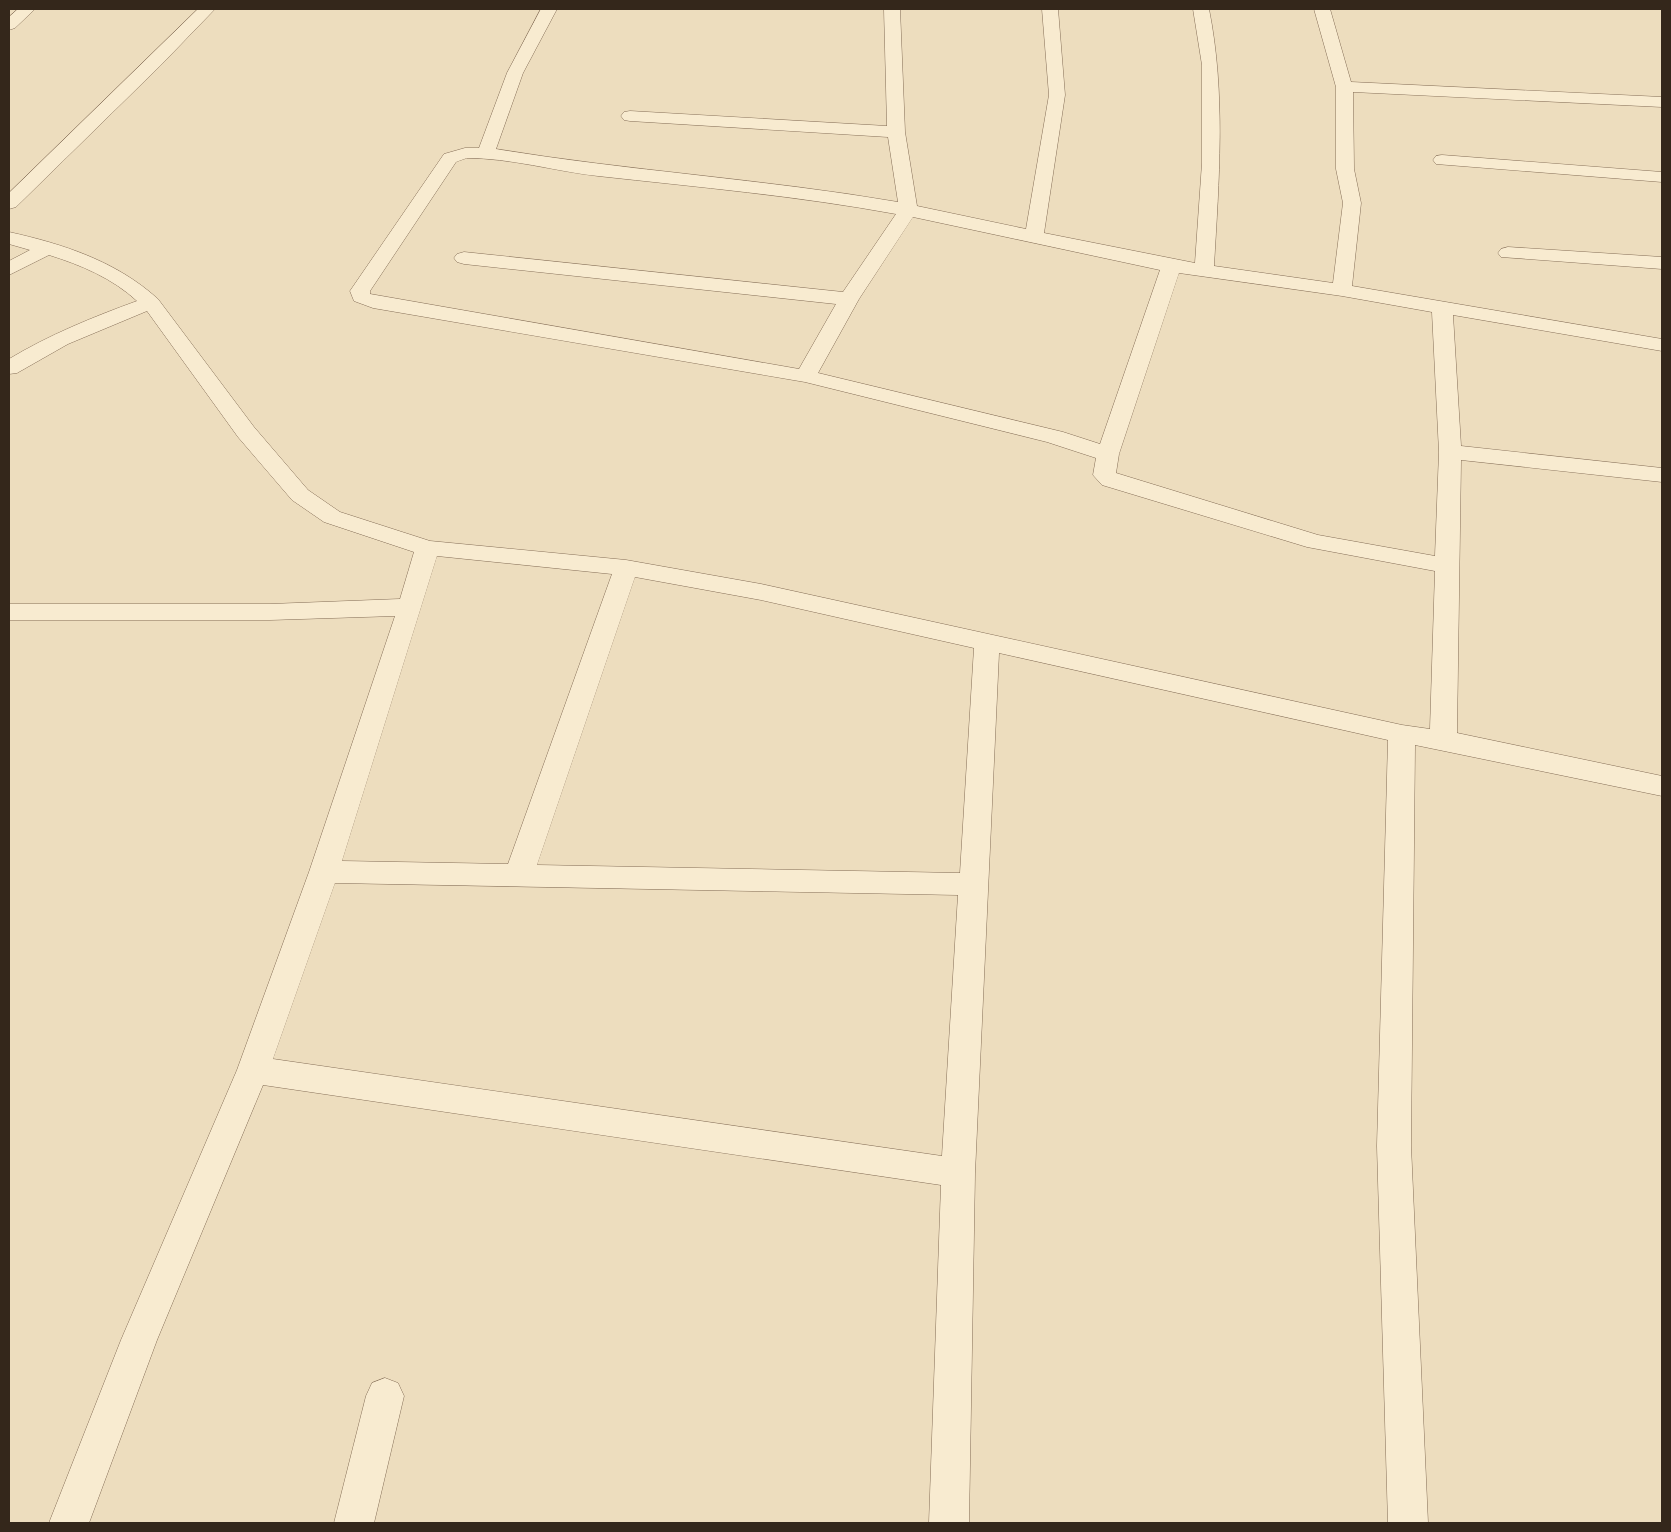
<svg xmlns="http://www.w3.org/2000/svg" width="1671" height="1532" font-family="Lora,serif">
<rect width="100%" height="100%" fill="#edddbe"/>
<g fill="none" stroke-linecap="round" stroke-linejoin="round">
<defs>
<g id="street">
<path d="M18,9H35L15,28L9,30V17Z"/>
<path d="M198,9H215L161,65L16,207L9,209V193Z"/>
<path d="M541,9H557L523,73L496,149C629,171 765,179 898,202L888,137L630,121L624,120L621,116L624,112L630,111L887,126L884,9H900L905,132L917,206L1026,229L1049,95L1042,9H1058L1065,95L1044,233L1195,263L1202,163V65L1193,9H1209C1226,94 1219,180 1214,266L1333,283L1343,203L1336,169V87L1314,9H1330L1351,82L1662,97V107L1353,92L1354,169L1361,203L1352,286L1662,339V351L1453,315L1461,446L1662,468V482L1461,460L1457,733L1662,776V796L1415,745L1411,1146L1428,1523H1388L1377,1146L1388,740L999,653L975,1173L969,1523H929L941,1185L263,1085L157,1340L89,1523H49L121,1340L237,1070L309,872L395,616L270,620H9V604H270L400,599L414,552L324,522L292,500L238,437L147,311L68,344L17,373L9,374V359C49,335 93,317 137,301C112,278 81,265 49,255L9,275V261L30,250L9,244V232C63,244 116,261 158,299L254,427L308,490L340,512L430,541L626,560L761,584L1402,725L1430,729L1435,571L1307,547L1102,485L1093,475L1096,458L1047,442L805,382L373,308L354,301L350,291L444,154L465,148H479L507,73ZM467,158C511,158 554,171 598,176C698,187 798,196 896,214L843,292L464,252L457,254L454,258L457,262L464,264L836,304L799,369L370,294V291L456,162ZM913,217L1160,270L1100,444L1063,432L818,373L859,299ZM1179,273L1342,296L1432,312L1439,452L1435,556L1318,535L1116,473L1119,454ZM437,556L612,574L508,864L342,861ZM635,577L761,600L974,648L960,873L537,865ZM335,883L958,895L942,1156L273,1059Z"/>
<path d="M1442,155L1662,172V182L1436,164L1433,160L1436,156Z"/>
<path d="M1508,247L1662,257V269L1501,257L1498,253L1501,249Z"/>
<path d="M385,1378L398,1383L404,1396L374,1523H334L366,1396L372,1383Z"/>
</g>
</defs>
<use href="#street" stroke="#856e57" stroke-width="1"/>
<use href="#street" fill="#f8ebd0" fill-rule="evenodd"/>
</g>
<rect width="1671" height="1532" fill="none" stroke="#34271b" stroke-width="20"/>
</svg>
